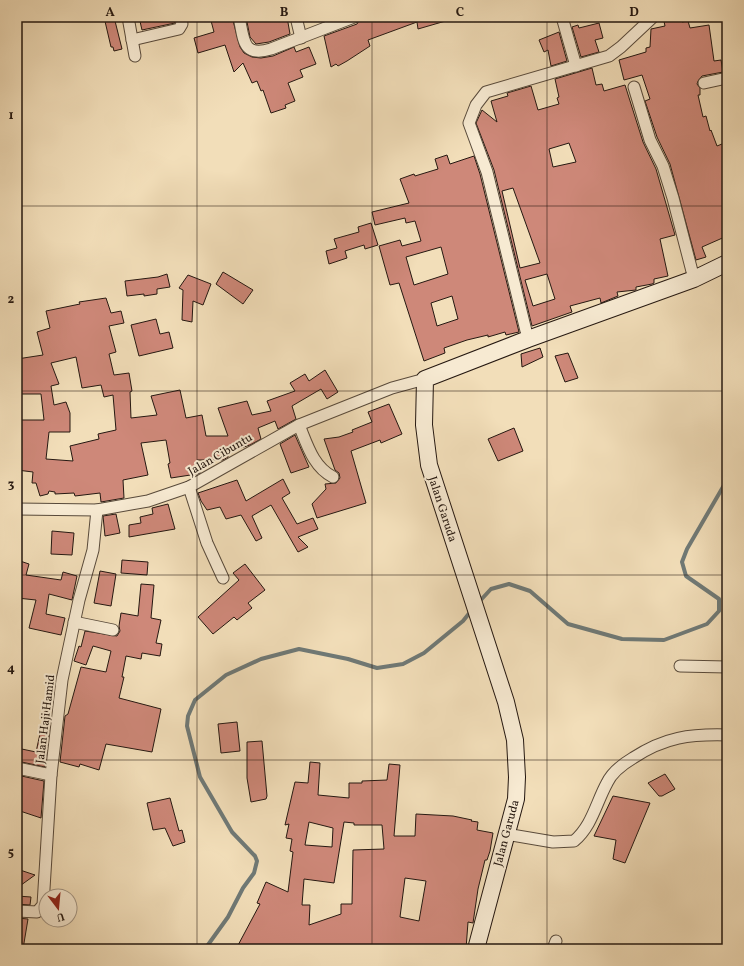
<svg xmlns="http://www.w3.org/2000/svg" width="744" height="966" font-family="Vollkorn,serif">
<rect width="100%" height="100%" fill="#f2deb9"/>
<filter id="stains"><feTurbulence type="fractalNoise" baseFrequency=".005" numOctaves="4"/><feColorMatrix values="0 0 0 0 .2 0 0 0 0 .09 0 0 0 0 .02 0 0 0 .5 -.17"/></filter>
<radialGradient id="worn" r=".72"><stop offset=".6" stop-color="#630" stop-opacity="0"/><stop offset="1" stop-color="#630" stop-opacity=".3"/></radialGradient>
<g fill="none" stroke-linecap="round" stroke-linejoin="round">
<g stroke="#6f7976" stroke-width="4">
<path d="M478,603L491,589L509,584L530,591L568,624L622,639L664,640L707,624L719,611V599L686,576L682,562L687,549L727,480"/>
<path d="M205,949L228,917L243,888L254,873L257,861L255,856L232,832L200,777L187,726L188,716L195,700L226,675L261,659L299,649L348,659L377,668L403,664L424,653L463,621L471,611"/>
</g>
</g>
<g fill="#ce8879" stroke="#251811" fill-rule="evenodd">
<path d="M104,17H114L122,49L114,51L113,47H111Z"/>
<path d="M139,17H174L175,23L142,30Z"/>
<path d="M210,17H232L240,47L244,53L252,57L261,58L273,56L294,47L296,52L309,47L316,64L300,70L303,77L288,83L295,101L285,105L286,108L271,113L263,90L261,91L257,81L252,83L243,63L234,72L225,45L198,53L194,38L214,32Z"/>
<path d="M246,17H287L290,34L269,42L256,44L250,37Z"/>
<path d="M320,17H335L321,22Z"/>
<path d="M361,17H449V20L418,29L417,22L368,40L370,46L347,61L338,66L336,64L331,67L324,36L357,24Z"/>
<path d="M663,17H681L682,22L688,21L690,28L709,25L714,61L721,60L723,72L702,76L698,81L697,84L700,88V95H698L703,117L706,116L710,131L711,130L717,146L727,142V236L702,247L706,257L696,260L670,164L657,137L645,101L650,99L642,75L624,80L619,60L646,52V48L650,47L651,29L665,26Z"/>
<path d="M599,23L603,38L595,40L599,52L581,57L572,27L578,25L579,28Z"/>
<path d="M559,32L567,61L551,66L548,50L544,52L539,40Z"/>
<path d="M592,68L596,85L602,84L604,91L625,85L643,142L656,169L675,235L660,239L668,276L654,279V283L652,284L636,287V290L617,292L618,296L601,303L600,298L570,306L572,312L532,326L494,170L476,123L482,110L497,122L491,101L508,96L507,93L531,86L538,110L559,104L557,98L559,97L555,79ZM569,143L576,162L553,167L549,149ZM513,188L540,263L520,268L502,191ZM547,274L555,299L533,306L525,280Z"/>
<path d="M447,155L450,164L474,156L480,174L519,332L506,335L505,332L488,337V335L467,340L444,348L445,353L424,361L399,283L390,285L379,246L400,240L402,246L421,241L415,221L406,223L405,218L375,225L372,212L409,203L400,179L414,174L415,176L438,169L435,159ZM441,247L448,274L414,285L406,257ZM452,296L458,319L437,326L431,303Z"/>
<path d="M371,223L378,245L365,249L364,245L345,251L347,258L329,264L326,251L337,248L334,239L359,232L358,227Z"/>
<path d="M223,272L253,290L243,304L216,284Z"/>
<path d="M167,274L170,287L157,289V294L144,296V294L127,296L125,281L158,277Z"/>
<path d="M188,275L211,284L203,305L193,301L192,322L182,320L183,290L179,288Z"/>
<path d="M106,298L111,313L121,311L124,323L109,326L116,352L109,354L114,375L129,373L132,391L130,392L131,418L157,415L151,396L180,390L186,418L202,415L206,436H228L218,408L247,401L252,415L271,411L267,401L295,391L290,383L305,374L309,381L325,370L338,392L327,399L321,389L292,406L296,419L278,429L275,421L258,428L261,439L250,445L228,452V457L223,460H197L200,473L197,474L171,478L168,464L170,463L166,440L141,443L148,475L123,480L124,498L101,502L100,493L75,496L74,493L55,494V492L49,491L48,494L40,496L36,483H32L33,472L17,470V420H44L41,394H17V359L43,355L37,332L50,328L46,311L80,304L79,302ZM76,357L82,388L101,385L104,397L113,395L116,430L98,434L99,439L70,446L73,461L46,459L49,432H70V413L66,402L54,405L51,386L59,384L51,363Z"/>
<path d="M156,319L160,334L169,332L173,348L139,356L131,325Z"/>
<path d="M540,348L543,357L522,367L521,354Z"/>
<path d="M568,353L578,378L565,382L555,356Z"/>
<path d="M389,404L402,434L381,443L380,440L351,451L366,503L317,518L312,504L326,489L325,484L336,483L340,478L339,473L335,470L324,439L339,437L353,432L352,430L372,422L368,412Z"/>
<path d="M514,428L523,451L498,461L488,439Z"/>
<path d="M295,435L309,467L291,473L280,444Z"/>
<path d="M283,479L290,493L282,498L297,524L313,518L318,529L298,537L308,547L298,552L271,505L252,516L262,538L256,541L241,515L226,519L220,507L207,510L201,501L198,493L237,480L246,501Z"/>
<path d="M168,504L175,529L129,537V525L141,523L140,517L153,514L152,508Z"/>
<path d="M116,514L120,533L105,536L103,516Z"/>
<path d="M52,531L74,533L72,555L51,554Z"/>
<path d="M17,560L29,564L26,575L61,580L63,572L77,576L72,600L49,594L46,614L65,618L61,635L29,628L36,600L17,598Z"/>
<path d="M122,560L148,562L147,575L121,573Z"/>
<path d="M245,564L265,590L248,603L252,608L237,620L234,617L213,634L198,617L239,580L233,573Z"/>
<path d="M100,571L116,574L111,606L94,603Z"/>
<path d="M141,584L154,585L151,618L161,620L156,643L162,644L160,656L142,653L141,659L126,656L122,677H124L119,698L161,709L152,752L106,744L99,770L80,764L79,767L60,762L65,716L68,714L81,667L106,672L111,651L93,646L86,665L74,661L79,646L81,647L85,631L117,636L120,631L119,626L121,613L138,616Z"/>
<path d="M45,711L51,713L45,767L17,761V748L36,752Z"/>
<path d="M237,722L240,751L221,753L218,724Z"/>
<path d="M262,741L267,796L266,799L251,802L247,778V742Z"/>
<path d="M310,762L320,763L318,795L349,798V783H362V781L387,780L389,764L400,765L394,836H415L416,814L453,816L472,820L471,821L478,822L477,830L493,833L490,851L487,860H485L478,889L473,923L468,922L466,949H417L403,947L402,949H236L260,904L257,903L266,882L288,892L293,852L290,851L292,839L286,838L289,824L285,825L295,782L308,783ZM309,822L333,828L332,847L305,845ZM344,822L354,823V825H382L384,849L353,850L352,904H341V914L309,925L310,905H302L304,879L334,883ZM405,878L426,881L419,921L400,917Z"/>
<path d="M665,774L675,789L662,796H659L648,783Z"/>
<path d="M17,775L44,781L41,818L17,810Z"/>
<path d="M613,796L650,803L625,863L613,859L616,840L594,836Z"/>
<path d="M170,798L179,831L182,830L185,842L173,846L165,828L153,830L147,803Z"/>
<path d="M17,869L35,875L17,888Z"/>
<path d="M17,896L31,897L30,905L17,904Z"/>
<path d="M17,918L28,919L23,949H17Z"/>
</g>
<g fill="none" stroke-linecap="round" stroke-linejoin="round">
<defs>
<g id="street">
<path d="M128,17L135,56"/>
<path d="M239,17C244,39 242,58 271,49L354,17"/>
<path d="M296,17L301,38"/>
<path d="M562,17L576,66"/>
<path d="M132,40L179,29L182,24L181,17"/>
<path d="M704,83L727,78"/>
<path d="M634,87L650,140L663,166L673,198L694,279"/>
<path d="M528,339L487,172L469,123L476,105L486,92L609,56L621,47L653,17"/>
<path d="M299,425C307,444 313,467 333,477"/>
<path d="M189,487L207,543L223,578"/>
<path d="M17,509L97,510L148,501L189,487L299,425L392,388L425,379"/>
<path d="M74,622L113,630"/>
<path d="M680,666L727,667"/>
<path d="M17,768L51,775"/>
<path d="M506,834L553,842L574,841C592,826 596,803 607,783C612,772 623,764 633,758C665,737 690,734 727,735"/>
<path d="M17,911L37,912L43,905L51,775L62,680L79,600L93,550L97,510"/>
<path d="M553,949L556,941"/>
</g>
<path id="secondary" d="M476,949L516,799L517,777L515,740L506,702L429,465L424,425L425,379L528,339L694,279L727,263"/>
</defs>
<use href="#street" stroke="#584a3b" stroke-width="13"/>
<use href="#secondary" stroke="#251811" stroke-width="18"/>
<use href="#street" stroke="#f7ead2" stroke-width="11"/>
<use href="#secondary" stroke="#f7ead2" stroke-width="16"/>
</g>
<path fill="none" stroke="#251811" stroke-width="1" stroke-opacity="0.55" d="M197,17V949M372,17V949M547,17V949M17,206H727M17,391H727M17,575H727M17,760H727"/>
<g text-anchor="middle" stroke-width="4" stroke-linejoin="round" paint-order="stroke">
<g font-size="12" fill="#251811" stroke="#f7ead2">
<text transform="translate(220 454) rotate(-30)" y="4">Jalan Cibuntu</text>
<text transform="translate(443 509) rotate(72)" y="4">Jalan Garuda</text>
<text transform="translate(45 719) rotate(-83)" y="4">Jalan Haji Hamid</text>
<text transform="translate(506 833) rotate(-75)" y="4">Jalan Garuda</text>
</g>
</g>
<rect width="744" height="966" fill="none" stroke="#f2deb9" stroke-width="44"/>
<g transform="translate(58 908) rotate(164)"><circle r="19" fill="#f7ead2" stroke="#a39685"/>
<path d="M0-3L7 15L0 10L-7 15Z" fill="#8f2418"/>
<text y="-6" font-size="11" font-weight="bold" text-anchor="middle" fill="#251811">U</text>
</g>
<rect x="22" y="22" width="700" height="922" fill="none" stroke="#251811" stroke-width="1.5"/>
<g font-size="13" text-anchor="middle" font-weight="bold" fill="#251811">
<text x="110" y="16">A</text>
<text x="284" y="16">B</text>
<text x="460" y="16">C</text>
<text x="634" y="16">D</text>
<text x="11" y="119">1</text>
<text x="11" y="303">2</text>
<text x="11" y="488">3</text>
<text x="11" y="672">4</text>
<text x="11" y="856">5</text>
</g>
<rect width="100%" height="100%" filter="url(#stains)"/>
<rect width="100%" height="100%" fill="url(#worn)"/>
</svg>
